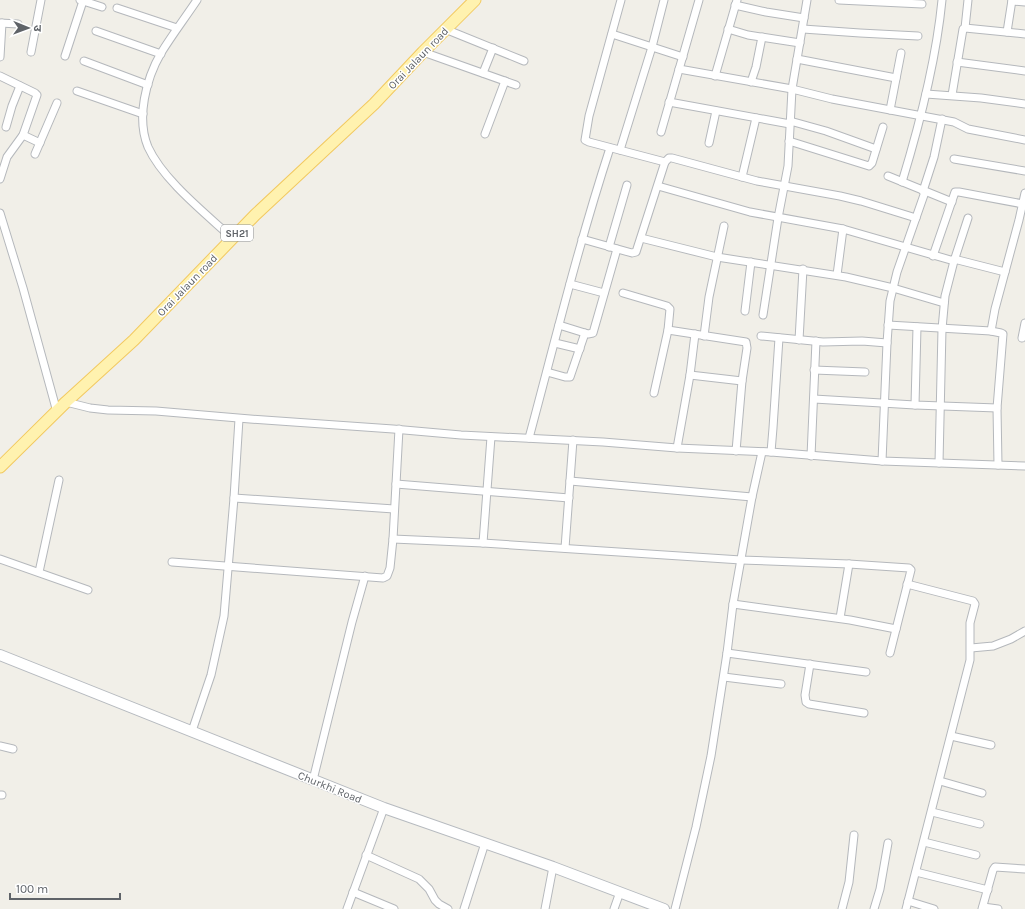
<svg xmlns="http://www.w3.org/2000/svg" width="1025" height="909" font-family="Karla,'Noto Sans Devanagari',sans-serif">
<rect width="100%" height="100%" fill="#f1efe8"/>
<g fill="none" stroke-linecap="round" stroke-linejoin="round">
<defs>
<g id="street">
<path d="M80,0L102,7"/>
<path d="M197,0C185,18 172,35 161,53C146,79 136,118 148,147C163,180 205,213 232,238"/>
<path d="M621,0L589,116L585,140L589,142L665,162"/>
<path d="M839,0L922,4"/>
<path d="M1012,1L1025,2"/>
<path d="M735,5L766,12L804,18"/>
<path d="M117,8L177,28"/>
<path d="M0,23L18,24"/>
<path d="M965,28L968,0"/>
<path d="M445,29L524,61"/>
<path d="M728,29L748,35L800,43"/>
<path d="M803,29L860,33L918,36"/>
<path d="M96,31L161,54"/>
<path d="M1007,32L1012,0"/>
<path d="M612,34L683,57"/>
<path d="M31,52L41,0"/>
<path d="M423,52L516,85"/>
<path d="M65,56L83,1"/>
<path d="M0,57L2,23"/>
<path d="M797,59L896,78"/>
<path d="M84,61L148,85"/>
<path d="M957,62L1025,71"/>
<path d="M679,69L792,89L832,99L954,122L968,129L1025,140"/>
<path d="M483,73L493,48"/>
<path d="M0,76L35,93L37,95L23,135L7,157L0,179"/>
<path d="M715,76L737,0"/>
<path d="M751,82L756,67L762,37"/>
<path d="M77,91L143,114"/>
<path d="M926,94L981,98L1025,104"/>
<path d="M952,95L963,29L965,28L1025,34"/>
<path d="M669,102L790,124"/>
<path d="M890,110L901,53"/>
<path d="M790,121L826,131L876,149"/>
<path d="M6,127L12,106L20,86"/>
<path d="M661,132L699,0"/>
<path d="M485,134L505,81"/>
<path d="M23,135L40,143"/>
<path d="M789,141L869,166L872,163L883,127"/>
<path d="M709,143L716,111"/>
<path d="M620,150L652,47L664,0"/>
<path d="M35,154L57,103"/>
<path d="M954,159L1025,171"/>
<path d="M888,176L952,202"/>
<path d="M742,177L756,118"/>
<path d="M902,182C920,123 936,62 942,0"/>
<path d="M658,186L750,212L843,229L954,261"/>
<path d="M923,191L934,157L942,119"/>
<path d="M0,213L23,288L57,412"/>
<path d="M641,238L717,257L846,277L893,288L944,303"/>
<path d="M582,239L632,253L636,252L665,162L669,158H672L757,181L840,196L861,201L916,218"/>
<path d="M609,247L627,185"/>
<path d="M933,256L955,192H959L1023,204"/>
<path d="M954,259L1005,272"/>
<path d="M837,275L843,229"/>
<path d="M570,284L604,293"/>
<path d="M623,293L667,306L670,309L668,330L654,393"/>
<path d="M745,311L751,262"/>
<path d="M763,315L778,218L788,166L792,89L807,0"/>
<path d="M559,325L588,334L593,333L617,249"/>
<path d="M888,325L991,331L1001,333L1003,334L997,408L998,465"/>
<path d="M668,330L746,342L747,348L742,381L736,451"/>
<path d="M991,331L995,309L1019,220L1025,193"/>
<path d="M704,336L709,297L724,226"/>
<path d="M761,336L823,342L862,341L887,343"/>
<path d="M1022,338L1025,323"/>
<path d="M799,340L803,269"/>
<path d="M555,343L580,349"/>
<path d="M814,370L865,372"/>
<path d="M547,372L565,377H570L585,333"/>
<path d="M690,375L742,381"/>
<path d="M814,399L915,405L997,408"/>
<path d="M66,402L90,408L108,410L156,411L250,419L393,429L461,435L603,442L677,448L771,452L882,461L1025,466"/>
<path d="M915,405L917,327"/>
<path d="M529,438C555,341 579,243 610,148"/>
<path d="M677,448L690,375L695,334"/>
<path d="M771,452L773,428L779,338"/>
<path d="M811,456L816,341"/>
<path d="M882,461L887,343L890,301L897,272L925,192"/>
<path d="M939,463L942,329L945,296L954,261L968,218"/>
<path d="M570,481L752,497"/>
<path d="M396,484L569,498"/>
<path d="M234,498L394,509"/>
<path d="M393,539L483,543L741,560L849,564L909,568L911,570L890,653"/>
<path d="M483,543L491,437"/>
<path d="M565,548L573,440"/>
<path d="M0,559L88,590"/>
<path d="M172,562L383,578L387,576L390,568L393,539L399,429"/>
<path d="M39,572L59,480"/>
<path d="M733,604L850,620L896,629"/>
<path d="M840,618L849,564"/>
<path d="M971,648L993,646L1011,639L1025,631"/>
<path d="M727,653L866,672"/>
<path d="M810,664L805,695L806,702L809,704L864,713"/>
<path d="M724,677L781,684"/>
<path d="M192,731L211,675L224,616L234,498L239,419"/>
<path d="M951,736L991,745"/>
<path d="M0,746L13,749"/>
<path d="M313,780L352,622L365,576"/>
<path d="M940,781L982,793"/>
<path d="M0,795H2"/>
<path d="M932,812L980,824"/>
<path d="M924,842L976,855"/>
<path d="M366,855L419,879L429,889L435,900L439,904L448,909"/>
<path d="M916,872L988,890"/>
<path d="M353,892L394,909"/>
<path d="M908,901L934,909"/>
<path d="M983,907L998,909"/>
<path d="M347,909L384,808"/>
<path d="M464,909L485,843"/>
<path d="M545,909L553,867"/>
<path d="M614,909L620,892"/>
<path d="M675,909L696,827L711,756L727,653L733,604L752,497L762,452"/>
<path d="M842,909L849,882L854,835"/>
<path d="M874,909L880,889L888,843"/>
<path d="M906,909L970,660V623L975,604L973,601L969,600L907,584"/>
<path d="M982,909L993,870L995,867L1025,869"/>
</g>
<path id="secondary" d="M0,655L384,808L553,867L664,909"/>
<path id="primary" d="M0,467L66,402L134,340L255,215L374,104L423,52L475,0"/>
</defs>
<use href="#street" stroke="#b5b8bc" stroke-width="9"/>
<use href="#secondary" stroke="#b6babf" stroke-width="12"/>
<use href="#primary" stroke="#f2c960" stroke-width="13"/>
<use href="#street" stroke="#fff" stroke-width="7"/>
<use href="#secondary" stroke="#fff" stroke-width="10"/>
<use href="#primary" stroke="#fff2af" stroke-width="11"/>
</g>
<g text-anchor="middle" stroke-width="3" stroke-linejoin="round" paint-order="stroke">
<rect fill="#fff" stroke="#8f9295" stroke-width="1" x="221" y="225" width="32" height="16" rx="3"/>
<g font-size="10" font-weight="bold" fill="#5f6368">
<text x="237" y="237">SH21</text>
</g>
<g font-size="11" fill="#5f6368" stroke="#fff">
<text transform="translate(418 58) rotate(-46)" y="4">Orai Jalaun road</text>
<text transform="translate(187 285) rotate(-46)" y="4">Orai Jalaun road</text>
<text transform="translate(330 787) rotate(22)" y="4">Churkhi Road</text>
</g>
</g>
<g transform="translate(28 28) rotate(91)" stroke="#ffffff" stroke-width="3" paint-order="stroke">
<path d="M0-3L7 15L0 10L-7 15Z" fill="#5f6368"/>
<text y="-6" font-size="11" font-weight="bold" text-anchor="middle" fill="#5f6368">उ</text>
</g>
<path d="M10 893v6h110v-6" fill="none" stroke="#5f6368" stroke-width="2"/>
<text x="16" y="893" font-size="12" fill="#5f6368" stroke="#ffffff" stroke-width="3" paint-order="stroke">100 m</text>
</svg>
